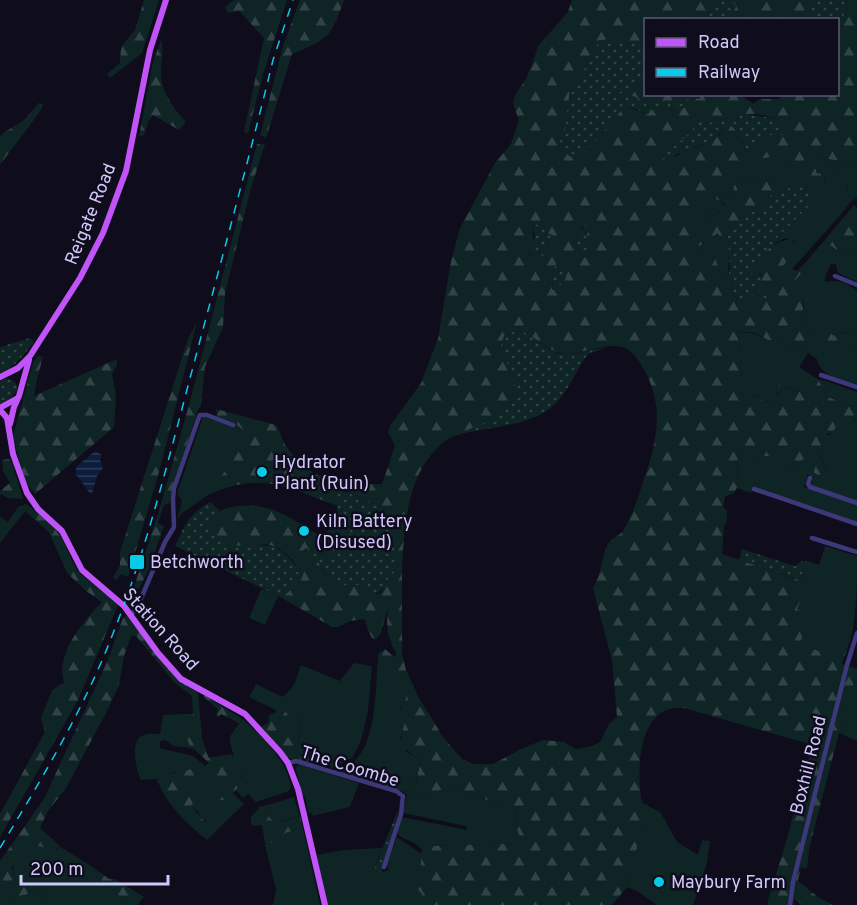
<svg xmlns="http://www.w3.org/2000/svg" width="857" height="905" font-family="Overpass,sans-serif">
<defs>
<pattern id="grass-dots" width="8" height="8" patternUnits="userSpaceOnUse" patternTransform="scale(1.5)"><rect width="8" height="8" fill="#0f2525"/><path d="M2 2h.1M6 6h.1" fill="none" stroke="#314346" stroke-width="1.8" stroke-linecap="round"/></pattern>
<pattern id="forest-firs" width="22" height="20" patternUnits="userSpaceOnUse" patternTransform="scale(1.5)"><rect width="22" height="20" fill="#0f2525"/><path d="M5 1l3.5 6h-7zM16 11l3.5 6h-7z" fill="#314346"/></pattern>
<pattern id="water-rules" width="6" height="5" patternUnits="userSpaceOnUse" patternTransform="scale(1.5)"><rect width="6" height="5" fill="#0c1c3a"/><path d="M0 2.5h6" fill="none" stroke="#2e3c57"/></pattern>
</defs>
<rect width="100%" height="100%" fill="#0f0c1b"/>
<g fill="url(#grass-dots)">
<path d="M590,0H845C850,9 844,16 838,22V20H646V94L701,95L700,97L690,100C685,113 670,110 660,106L647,114L633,108H623C610,122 593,154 574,159L566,155L560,148L549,97Z"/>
<path d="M744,114L779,119L784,136L766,135C762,144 756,147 747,151L743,149V141L721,132L710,142L677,154L670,165L662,164L665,154L696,126Z"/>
<path d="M800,183L805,185L810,195V205L775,240L777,242L753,265C758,271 770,291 771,298L737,303L728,277L730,268L727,231L768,196Z"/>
<path d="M532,224L543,225L548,233L553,236L543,256L536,257L526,250L535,237Z"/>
<path d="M586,224L590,228C589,231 587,234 587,237C586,246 592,250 584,258L573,240Z"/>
<path d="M557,262L565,264L566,278L558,289L552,291L553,272Z"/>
<path d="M521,331C537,337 541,345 554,352C565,358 594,349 607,347L589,354L584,359C575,374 567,393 554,405C531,427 483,427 453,436L487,421L515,384L500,348L504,336L513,332Z"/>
<path d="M30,338L34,342C24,355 16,366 0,373V347Z"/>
<path d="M7,378C29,387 11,398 0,405V381Z"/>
<path d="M338,489L383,507L395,551V572C385,578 386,595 370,594L361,585L348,586L331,583L318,562L303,550L306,548L326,557C340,552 344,541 351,529L346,521L336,514L338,504L327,490Z"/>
<path d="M211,502L216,508L220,510L217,513L229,544L274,546L283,552L302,572L303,577L301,580L282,598L175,546C184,526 191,511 211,502Z"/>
<path d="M742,549L795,566L802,561L805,562L801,580L739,560Z"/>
<path d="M399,807L393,835L383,863L382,872L379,873L374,870Z"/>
</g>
<g fill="url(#forest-firs)" fill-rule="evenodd">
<path d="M144,0H159L142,53L110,78L107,74L120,63L121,47L135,30Z"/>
<path d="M234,0H287L263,74L248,133L244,132L264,38L239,11L228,13L225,7Z"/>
<path d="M300,0H344C331,37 329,39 292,54L266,138L260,135L283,46Z"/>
<path d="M572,0H721L700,17L691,19L646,20L645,42L633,43L603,39L599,41L582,74L570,88L565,129L559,144L562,151L574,159L581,156L597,140L623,108L626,107L647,114L660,106L672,110L684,108L690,100L700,98L701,95H741L753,104L760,99H779L783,95L838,94V22C844,16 850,9 845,0H857V162L812,158L813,169H816L817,173L824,167L831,166L835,168L833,175L837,180H841L847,184L848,192L845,195L824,178V184L813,186L802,185L793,175L791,167L728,179L732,181L731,186L723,193L728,197L734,192L733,186L736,185L739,194V201L743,192L740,181L743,178L752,184L770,177L780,193L768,196L767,205L760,212H751L727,231L729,255L728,256L721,246L717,233L712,241L696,253L716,258L721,275L728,277L737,303L752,295L761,299L770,298V293L757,292L755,284L761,281V274H752C752,273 753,265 754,265C760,253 781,237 793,240L795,251L787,271L792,269L797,271L804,264L807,266L802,317L809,330L817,327L852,335L857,330V347L848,345L833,355L810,350L802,345L792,347L781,342L768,340L755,333L738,331L742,377L752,400L753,395L777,407L780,394L776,392L777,384L810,395L819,380L826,381L824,395L852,407L857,406V421L855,419L836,428L833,432L819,436L826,443L823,449L817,451L826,469L825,474L818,475L814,473L813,462L803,459L798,468L794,471L768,456L757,458L738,453L737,488L733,494L725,496L723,507L727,510V522L724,525L722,554L808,583L809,615L840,634L851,638L842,664L857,669V679H855L839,733L809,849L807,869L801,867L798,881L818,897L833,905H802L794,899L793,905H768V900L787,839L805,768L813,745L684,708C637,703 636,772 642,803L660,812L667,824L643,825L627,887L612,905H415L422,894L406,885L420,868L422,846L521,843L517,830L516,806H505L451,788L406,799L407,794L404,792L410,791L416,782L421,759C398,748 399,742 405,719C396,701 402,682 395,664L390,662L389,668H383V661L378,658L379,653L385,649L394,657L397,654C387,638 386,626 388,607L381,633L376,639L372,638L368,630L365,619L350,621L338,627H332L282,598L301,580L303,575C296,563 283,547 269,545C264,544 259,545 255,546C240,547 221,545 211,533C209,521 216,511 227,508C269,499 289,517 323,538L334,521L336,514C362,529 350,548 326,557L306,548L303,550L318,562L329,581L348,586L361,585C381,598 379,598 389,576L394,573L395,551L383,507L342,490H328L337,501L338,506C288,488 261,470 208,495L229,464L193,446L249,435L234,423L217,417L216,409L276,425C281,431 281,439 286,446C313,483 340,485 382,484L395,446L388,432L390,426L421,383L438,339L450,266L460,228L495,163L511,144L519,120L513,104L515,95L527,77L539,45L568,12ZM744,114H757L779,119L783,135H766C762,144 756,147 747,151L743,149C743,139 739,133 731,126C722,131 716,139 707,143C690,152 682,147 670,164H662L665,154L690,133V131L696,126ZM712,197L725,204L721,214L717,210L711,207L705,211L710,225L703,230L697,224ZM532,224L543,225L548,233L553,236L544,249L543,256L536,257L526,251L534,245ZM585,224L590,228C589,231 587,234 586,237C586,246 592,250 584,258L573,240ZM557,262L565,264L566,278L558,289L552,290L553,272ZM521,331C537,337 551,354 565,354C584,354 610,340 627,349C636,354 640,363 644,370C666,408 656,446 642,485C638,499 631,518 623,531C619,536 613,537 609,542C601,556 602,574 593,588L612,660L617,717L609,724L600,742L592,746L576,749L564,742L543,740L521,749L493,764H473L462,759L443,737L419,698L406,670L402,654C403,603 397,525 417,478C423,465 433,450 444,442C463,428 514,419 515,391C516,377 505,360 500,348L504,336L513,332Z"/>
<path d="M734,0H814L810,11L814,19H729L736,7Z"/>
<path d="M161,40C165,52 160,62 161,75C162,93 174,109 186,122L179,130L153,115L148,122L144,135L139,137L153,62Z"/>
<path d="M645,78L646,94L692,95C676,110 679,101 663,101C658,101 653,105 648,106C639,97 627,91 615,98C624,89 636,87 645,78Z"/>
<path d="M39,103L43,104L42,108C29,128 14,145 0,165V137L3,133L23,121Z"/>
<path d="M257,144H265L251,188L225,293L223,327L205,367L201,405L198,410L172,489L170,503L164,505L158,523L164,526L148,571L138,590L133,606L128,605L159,511L189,405Z"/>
<path d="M854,205L857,208V254L838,251L824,241Z"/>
<path d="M197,322L159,472L128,577L121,574L117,580L113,578L120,565V552L188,339Z"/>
<path d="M38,356L43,357L37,379L34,396L117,359V365L112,374L116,396L114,427L35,494L24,480L13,436L33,363Z"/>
<path d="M9,459L12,463L23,499L7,498L2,494L0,495V491L10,483L3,471L2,460Z"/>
<path d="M29,506C41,516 54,525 62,539C68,549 71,562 79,572C90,584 111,594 118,605L78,700L0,837V814L45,732L41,718L52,690L64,683C63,677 61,669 63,664C67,640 86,619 102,602L86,591L67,573L49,532L25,511Z"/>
<path d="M129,615L157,654L198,691L202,739L209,758L231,754L234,758L231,762L241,770C242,780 241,787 233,793L229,790L228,800L219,801L215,797L203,771L201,787L192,807L205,822H211L219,828L207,840C187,823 166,805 157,779C172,773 186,767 202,768L209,763L194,749L191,748L187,740L191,734L163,715L193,714L192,696L175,683L136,636H131L124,656L119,685L107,711L66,788L48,811L40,828L61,847L11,867L20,886L33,887L50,893L51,896L48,898L32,893L11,899L0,895V861L44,799L107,662L123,618Z"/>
<path d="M204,695L242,719L239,723L221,714L218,717L216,715L218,709L204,697Z"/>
<path d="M283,712L299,714C301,722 299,744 297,753L306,757L307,754L314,757L313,764L287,758L261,727L268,723L269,715L275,713L279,718Z"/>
<path d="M271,804L269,817L281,822L300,816L303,828L290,833L279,842L265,844L262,825L252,826C249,819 251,815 258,810V807Z"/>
<path d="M94,868L109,879H115L144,897L137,905H129L130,901L117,895L109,886L89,875Z"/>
</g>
<g fill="#0f2525">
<path d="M776,156H783L800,183L780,193L770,177L752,184L743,178L740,181L747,186L743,192L747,200L742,204L738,205L739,194L736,185L733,186L734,192L728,197L723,193L731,186L732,181L727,179C741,163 756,159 776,156Z"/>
<path d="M812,158L857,162V198L850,202L843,212L792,269L787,271L783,266L795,251L793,246L795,243L793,240L790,241L786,238L777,242L775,240L810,205V195L805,185L824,184L825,174L845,195L848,191L847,184L841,180H837L833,175L835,168L831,166L824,167V172L817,174L816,169H813L812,174L806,175L805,166L811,165Z"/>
<path d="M712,196L731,210L729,217H726L717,210L711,207L705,211L710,225L703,231L697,224L692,225L695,211Z"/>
<path d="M717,233L719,235L721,246L727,247L728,255H729L728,277L721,275L715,258L696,253L695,247L712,241Z"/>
<path d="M824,241L838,251L857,254V282L838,273L836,264H831L825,276V282C836,279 847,282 857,291V330L852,335L841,332L835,336L817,327L809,330L802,317L804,304V290L794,282L807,266L804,264Z"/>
<path d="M738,331L755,334L768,340L781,342L792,347L802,345L810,350L819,345L824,352L833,355L839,346L848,345L857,347V384C843,380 819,376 817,359L808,353L799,367L819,380L811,395L777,384L776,392L786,401L784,407H777L754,395L752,401L739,393L742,377Z"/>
<path d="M826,381L857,392V406L852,407L824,395Z"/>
<path d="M845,416L857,421V501L813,487L811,485L813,477L808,475L804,487L857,505V522L754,487L751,493L737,488L738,453L757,458L768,456L794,471L798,468L803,459L810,458L813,462L814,473L818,475L825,474L826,469L817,450L823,449L826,443L819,436L821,432L828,435C836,431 836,427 836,418Z"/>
<path d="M203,417L211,418L232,427L234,423L250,435L208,495L181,514L177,520L182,501L177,493Z"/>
<path d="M26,504L29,506L0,543V516L8,522L18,507Z"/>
<path d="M825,546L857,556C857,584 857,612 851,638L840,635L829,655L800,644L809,615L797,609L808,583L801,580L805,560L819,565Z"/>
<path d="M261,589L278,596L265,625L249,618Z"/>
<path d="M378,658L383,661V668H389L390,661L395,664L399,674L405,677L406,699L400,708L406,719L400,739L408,745L406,752L421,759L416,781L410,791L404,792L340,773L339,771C378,759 375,692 378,658Z"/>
<path d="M354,663L372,666L368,711L361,741L352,758L335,767L332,768L328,764H313L314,756L308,754L306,757L297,753C299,745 301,722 299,714L288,718L287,712H283L279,719L275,713L276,710L249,697L256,684L283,697L294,685L301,665L340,681Z"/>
<path d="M855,679L857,680V741L839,733Z"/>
<path d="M193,714L191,734L187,740L191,748L174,746L165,740L160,741V748L193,756L206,767L174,772L157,779L141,780C136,772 131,743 140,737C144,733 154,734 160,734L163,715Z"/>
<path d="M242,719C261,735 287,760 291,787L289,791L256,802L248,794L243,798L236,790L238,788L234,781L242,778L241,771L230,762L234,758L229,738Z"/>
<path d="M300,765L359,783L350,807L313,816L312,813L309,814L305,796H302L296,770L297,766Z"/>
<path d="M202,771C207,778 213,784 217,792L215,797L219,800H228L227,792L229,789L244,804L219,828L200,818L199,813L191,806L193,803V793L199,791L201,787L195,775Z"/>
<path d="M451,788L505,806H516L517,830L522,843L422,846V849L414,843L399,836L397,831L401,817L467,830L466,826L403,813L406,799Z"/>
<path d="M294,797L300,816L275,823L269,817L271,804Z"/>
<path d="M642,803L660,812L677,842L698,855L702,840L710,841L707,863L693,905H657L637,891L627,887L643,825Z"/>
<path d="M303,828L320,905H273L276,890L265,844L279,842L285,833Z"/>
<path d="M397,837L421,854L420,868L414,877V885L422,894L415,905H327L316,859L317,855L343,850L382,848L374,870L379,873L388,870L387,864Z"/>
<path d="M30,844L56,850L61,847L94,868L90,875L109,886L117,895L130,901L129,905H0V895L11,899L32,893L48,898L51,896L49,893C36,888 25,884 10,888L9,882L16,878C9,861 15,854 30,844Z"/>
</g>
<path fill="url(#water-rules)" d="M95,451L102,455L100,460L103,468L97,476L92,494C87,492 82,480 76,475V467Z"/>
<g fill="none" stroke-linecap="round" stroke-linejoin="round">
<g stroke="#3d3879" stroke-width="4.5">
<path d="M835,276L857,285"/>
<path d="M821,375L857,387"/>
<path d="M810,478L808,484L810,487L857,503"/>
<path d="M754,489L857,524"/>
<path d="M812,538L857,552"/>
<path d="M131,615L137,608L165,542L174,527L173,499L174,488L199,417L200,415H207L233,425"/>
<path d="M288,763L296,761L396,791L403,796L401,814L384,867"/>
<path d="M790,905L793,882L847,665L857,633"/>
</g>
<g stroke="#c054f8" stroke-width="6">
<path d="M0,377L18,368L30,356L80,278L103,233L126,171L150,50L166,0"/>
<path d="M0,408L16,399"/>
<path d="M0,410L7,418L13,454L27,493L38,509L62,531L82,570L124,606L158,653L181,679L245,714L280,752L288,763L298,789L325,905"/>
<path d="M10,424L14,407L19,396L29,360"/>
</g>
<path stroke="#09cbe8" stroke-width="1.5" stroke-dasharray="9 8" stroke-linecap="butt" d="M0,848C41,780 83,711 112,636C147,549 169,457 193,367C220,265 248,163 273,60L293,0"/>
</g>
<g fill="#09cbe8" stroke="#0f0c1b" stroke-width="2">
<circle cx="262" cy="472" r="6"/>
<circle cx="304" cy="531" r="6"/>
<rect x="129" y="554" width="16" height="16" rx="3"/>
<circle cx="659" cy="882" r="6"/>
</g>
<g text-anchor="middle" stroke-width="5" stroke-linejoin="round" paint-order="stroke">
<g font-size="18" fill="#d0c8fd" stroke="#0f0c1b">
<text transform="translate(90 214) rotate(-68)" y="6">Reigate Road</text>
<text transform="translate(161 629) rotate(48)" y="6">Station Road</text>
<text transform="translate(808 765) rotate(-76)" y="6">Boxhill Road</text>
<text transform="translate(350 766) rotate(17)" y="6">The Coombe</text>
</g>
<g font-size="18" fill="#d0c8fd" stroke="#0f0c1b" text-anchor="start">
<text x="274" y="468">Hydrator<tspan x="274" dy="21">Plant (Ruin)</tspan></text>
<text x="316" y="527">Kiln Battery<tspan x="316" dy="21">(Disused)</tspan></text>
<text x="150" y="568">Betchworth</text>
<text x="671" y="888">Maybury Farm</text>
</g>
</g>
<rect x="644" y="18" width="195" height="78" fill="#0f0c1b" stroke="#5c5775" stroke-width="1.5"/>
<rect x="656" y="38" width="30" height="9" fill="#c054f8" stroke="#5c5775" stroke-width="1.5"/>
<text x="698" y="48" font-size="18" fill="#d0c8fd">Road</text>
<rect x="656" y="68" width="30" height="9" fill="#09cbe8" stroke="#5c5775" stroke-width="1.5"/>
<text x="698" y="78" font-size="18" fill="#d0c8fd">Railway</text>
<path d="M21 875v9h147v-9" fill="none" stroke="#d0c8fd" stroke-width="3"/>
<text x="30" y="875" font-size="18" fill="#d0c8fd" stroke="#0f0c1b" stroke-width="4.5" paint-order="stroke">200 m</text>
</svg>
